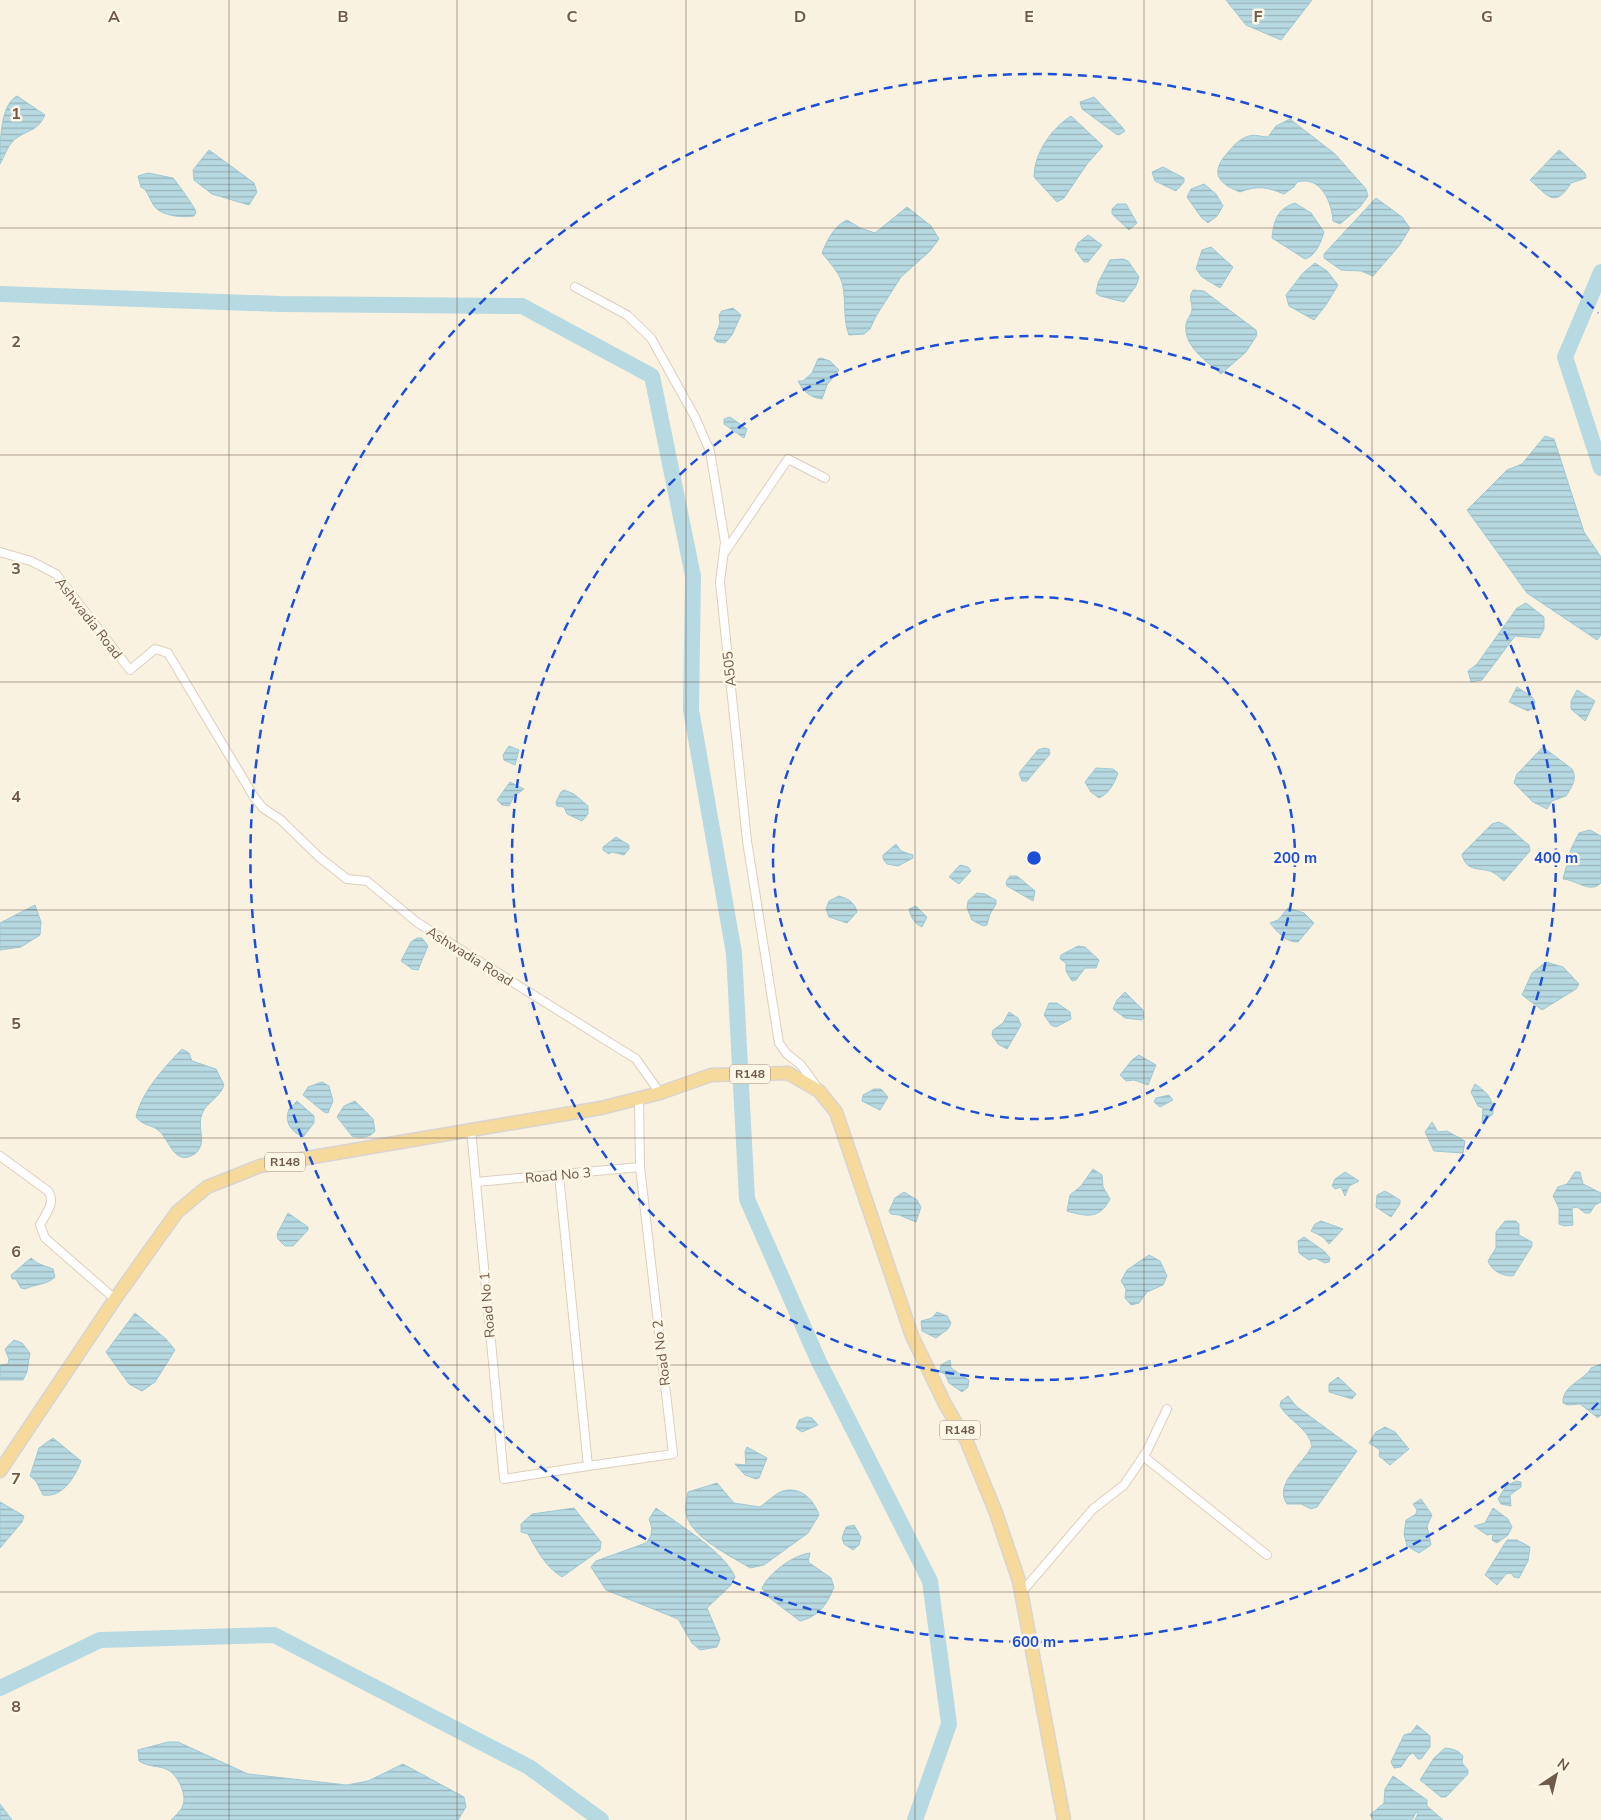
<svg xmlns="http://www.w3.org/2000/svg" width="1601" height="1820" font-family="'Nunito Sans',sans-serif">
<defs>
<pattern id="water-rules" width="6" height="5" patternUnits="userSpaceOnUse" patternTransform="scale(1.25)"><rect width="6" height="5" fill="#b7d9e2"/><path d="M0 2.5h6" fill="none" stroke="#99b3b9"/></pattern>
</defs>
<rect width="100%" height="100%" fill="#faf2e1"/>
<g fill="url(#water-rules)" stroke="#9ec8d3">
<path d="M1226,0H1312L1281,40L1246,25Z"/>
<path d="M17,96L45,115C37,131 32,128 18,137C9,142 5,155 0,164C0,142 0,105 17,96Z"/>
<path d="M1094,97L1122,127L1125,131L1119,135L1116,134L1082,109L1080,102Z"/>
<path d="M1071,116L1103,146L1087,164L1064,198L1057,202L1034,177C1034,153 1052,128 1071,116Z"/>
<path d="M1290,119L1335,154L1366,189L1368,196L1360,207L1340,224L1333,221C1332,203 1321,175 1297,182L1294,187L1284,194C1267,187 1258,185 1240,192C1214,182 1211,170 1230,150C1235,144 1241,138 1249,136C1254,134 1262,137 1268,137L1276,126Z"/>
<path d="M209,150L254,183L257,192L249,205L212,194L194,180L193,170Z"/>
<path d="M1559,150L1585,173L1586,178L1571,183C1555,209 1548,196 1530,180Z"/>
<path d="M1163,167L1184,178V182L1176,191L1155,181L1152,172Z"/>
<path d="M148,173L173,178C176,181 196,209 196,212L194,216C183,218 162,216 155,207C149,200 149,191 141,187L138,176Z"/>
<path d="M1204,184L1216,194L1223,206L1217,216L1208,223L1201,217L1187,197L1191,189Z"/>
<path d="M1376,198L1402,217L1410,228L1399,246L1373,276L1361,271L1341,270L1324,258V254Z"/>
<path d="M1295,203L1311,213L1324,232C1321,242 1316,256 1305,259L1272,238C1274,220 1277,209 1295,203Z"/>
<path d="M1117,204H1126L1137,223L1129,230L1112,214V209Z"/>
<path d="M907,207L931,226L939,239L930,251L901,277L876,316L870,329L864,334L849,335C843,320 846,303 843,287C841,274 830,263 822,253C827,240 834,226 847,220L860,228L875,233Z"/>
<path d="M1088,235L1102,245L1088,262H1084L1075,250L1078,243Z"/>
<path d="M1211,247L1233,267L1220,288L1202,277L1196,269L1202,250Z"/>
<path d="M1123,259L1128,261L1139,277L1136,286L1124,302L1100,296L1096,293L1098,283L1110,260Z"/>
<path d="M1315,263L1327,271L1338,285L1326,305L1314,320L1289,306L1286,295L1303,273Z"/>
<path d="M1193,290L1204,291L1256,330L1257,335L1246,352L1221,374C1207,361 1183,347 1186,324C1187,319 1192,314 1192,309C1192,301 1188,298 1193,290Z"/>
<path d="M733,308L741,315L732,335L725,343L717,342L714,339L720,323L719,315L722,311Z"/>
<path d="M821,358L830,361L839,370L827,385L822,399C809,397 804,392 798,381H803L812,373L818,359Z"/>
<path d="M730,417L747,429L744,438L724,424V419Z"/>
<path d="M1545,436L1554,439L1584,532L1601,557V635L1597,640L1527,593L1467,510L1507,470L1522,464Z"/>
<path d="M1526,603L1544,617V629L1539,638L1515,636L1482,680L1471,682L1468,671L1477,664L1517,608Z"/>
<path d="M1517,687L1532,697L1535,702L1533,708L1528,711L1509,702Z"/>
<path d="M1577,690L1595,701L1585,721L1571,709V701Z"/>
<path d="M509,746L519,750L515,765L504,760L503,755Z"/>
<path d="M1543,747L1572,769C1578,779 1571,788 1566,796L1552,801L1547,809L1533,802L1514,783L1517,774Z"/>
<path d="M1044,748L1049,749L1050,754L1027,781H1022L1019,773L1038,750Z"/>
<path d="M1096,768L1113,769L1118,773C1115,782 1109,794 1099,798L1091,792L1085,782Z"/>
<path d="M510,782L524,789L514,796L509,806L502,805L497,800Z"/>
<path d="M564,790L574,794L588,806V814L582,821L567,814L564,807L557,806L556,802L561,792Z"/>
<path d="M1499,822C1512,828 1518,837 1529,845L1530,851L1504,881C1501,879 1498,875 1494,873C1482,866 1466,874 1462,854L1492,824Z"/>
<path d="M1590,830L1601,836V883C1590,894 1577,880 1563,879L1571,849L1579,833Z"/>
<path d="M616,837L629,845V849L624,855L612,852L609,854L603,850V847Z"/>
<path d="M896,844L901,851L913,855V858L898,866L887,864L883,859V855Z"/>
<path d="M960,865L968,867L971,871L959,884L949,877Z"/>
<path d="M1010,876H1017L1035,891L1033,901L1007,886L1006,882Z"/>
<path d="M977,893L985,894L996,900V904L990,914L987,925L983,926L972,920L967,908L968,901Z"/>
<path d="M839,896C849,899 855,903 857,912L847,923L829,917L826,909L829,901Z"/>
<path d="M35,905L41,922L40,935L21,947L0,950V923Z"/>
<path d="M916,906L927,917L922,927C915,924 911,918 909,909Z"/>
<path d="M1288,908L1304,913L1314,923L1298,942C1287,943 1277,932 1270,923L1278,920Z"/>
<path d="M417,938H422L428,946L418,970L412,969L401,961L411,942Z"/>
<path d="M1078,946L1085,947L1099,960L1096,968H1085L1076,980L1072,981L1066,971V963L1060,959L1061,955Z"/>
<path d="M1546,962L1563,967L1579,984L1576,989L1542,1010L1522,995L1532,973Z"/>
<path d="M1125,992L1143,1010L1144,1017L1142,1020L1125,1018L1113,1009L1117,1000Z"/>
<path d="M1049,1003H1057L1070,1012L1071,1019L1056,1027L1051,1025L1044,1015Z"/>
<path d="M1009,1012L1018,1018L1021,1025L1007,1049L998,1044L992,1035L993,1030L1003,1023Z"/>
<path d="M182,1049L189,1053L192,1061L216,1069L224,1085C220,1098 206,1102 202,1114C198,1124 203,1135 201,1145C199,1150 196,1154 191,1156C173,1164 169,1138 158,1130C150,1124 143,1126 136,1117C142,1091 164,1068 182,1049Z"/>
<path d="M1139,1055L1156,1065L1148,1085L1134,1080L1126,1081L1120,1075L1132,1060Z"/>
<path d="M322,1082L329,1086L333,1101L328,1113L324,1112L303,1095L308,1087Z"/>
<path d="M1475,1084C1487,1092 1494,1099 1493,1114L1482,1123L1483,1108L1478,1106L1471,1092Z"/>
<path d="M874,1089H881L888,1097L880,1110L862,1101L863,1095Z"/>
<path d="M1169,1095L1173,1100L1160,1107L1154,1102L1156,1098Z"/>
<path d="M297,1101L314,1116V1123L303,1137C291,1131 284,1123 289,1109Z"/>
<path d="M355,1101L373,1119L375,1131C370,1138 360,1138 352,1136L337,1117L344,1106Z"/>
<path d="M1432,1122L1438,1132L1447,1131L1465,1141L1463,1153L1434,1151L1425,1132Z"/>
<path d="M1093,1169L1102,1175L1103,1187L1110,1199C1100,1219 1087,1217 1067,1211L1070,1195L1081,1186Z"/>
<path d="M1345,1172L1359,1181L1349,1186L1345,1196L1341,1187L1335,1189L1332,1186L1335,1179Z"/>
<path d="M1575,1172H1580L1583,1184L1601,1193V1202L1595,1205L1590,1213H1585L1577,1207L1572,1208L1573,1225L1564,1226L1559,1224V1208L1553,1196L1558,1187L1567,1184Z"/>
<path d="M1385,1191L1400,1200V1204L1391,1217L1376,1207L1377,1195Z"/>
<path d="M904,1192L917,1200L921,1207L916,1222L899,1215L891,1214L889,1211L895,1198Z"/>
<path d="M288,1213L308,1227V1230L293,1246H285L278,1239L277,1234Z"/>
<path d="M1321,1221L1343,1229L1329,1244L1323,1237L1311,1231L1315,1224Z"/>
<path d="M1505,1221H1516L1519,1224V1235L1532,1242V1246L1513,1276C1502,1276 1492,1271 1488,1261L1496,1248V1232Z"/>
<path d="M1304,1237L1324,1251L1330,1258L1329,1262L1325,1263L1315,1258L1309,1260L1299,1253L1298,1241Z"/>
<path d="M1149,1255L1160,1261L1167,1276L1163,1285L1147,1292L1139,1303L1131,1305L1125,1298L1126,1289L1121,1281L1127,1270Z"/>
<path d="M31,1258L37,1263L53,1269L55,1277C47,1285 35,1284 25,1289L21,1288L16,1279H12L11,1275Z"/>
<path d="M937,1312L947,1316L951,1323L948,1329L936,1338L922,1331L921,1321L932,1318Z"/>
<path d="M135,1313L166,1339L175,1350L155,1382L142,1391L129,1384L106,1352Z"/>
<path d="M14,1340L22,1343L30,1353L27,1372L23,1380H0V1365L8,1364L9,1359L5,1349Z"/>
<path d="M950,1360L951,1368L969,1380L968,1387L962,1392L949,1383L945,1374L940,1372L941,1365Z"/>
<path d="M1601,1364V1415L1598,1418L1580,1404L1568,1405L1563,1403C1562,1385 1584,1381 1591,1368Z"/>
<path d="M1338,1377L1356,1394L1352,1399L1329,1392V1384Z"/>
<path d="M1288,1396L1296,1406L1357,1451L1317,1507L1311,1509L1301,1504H1287C1273,1484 1304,1463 1312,1446C1309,1429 1288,1420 1280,1406L1281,1401Z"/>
<path d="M807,1417L812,1418L818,1425L802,1432L796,1428L799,1420Z"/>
<path d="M1385,1427L1395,1432L1409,1449L1390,1465L1379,1456L1380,1450L1369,1443L1376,1432Z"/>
<path d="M53,1438L81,1461C75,1477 63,1498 43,1495L36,1481L30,1476L39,1448Z"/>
<path d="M747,1447L767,1458L759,1478L756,1479L745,1475L735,1464L746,1465L745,1452Z"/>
<path d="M1516,1481L1521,1482V1487L1510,1495L1511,1506L1501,1504L1498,1499L1506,1486Z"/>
<path d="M717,1483L734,1503L760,1507C767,1502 776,1493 783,1491C801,1486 814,1500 819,1515L808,1533L764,1565L750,1568C731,1556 688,1536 686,1512C685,1506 687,1498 688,1492Z"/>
<path d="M1421,1499L1432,1515L1427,1526L1431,1545L1419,1553L1407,1546L1404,1534L1406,1520L1416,1514L1417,1510L1413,1504Z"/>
<path d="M0,1502L24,1516L22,1522L0,1548Z"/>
<path d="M574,1508L601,1542L600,1550L562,1577C545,1566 538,1552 528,1534L521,1532V1524L532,1514Z"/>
<path d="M656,1508C677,1523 726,1553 735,1577L731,1585L707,1608L720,1639L717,1647L700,1650L692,1643L678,1619L606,1590L591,1567L596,1561L646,1543C653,1535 653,1529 649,1519Z"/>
<path d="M1493,1508L1508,1519L1512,1527L1508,1535L1497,1543L1492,1540L1493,1534L1487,1535L1474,1526L1485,1523Z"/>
<path d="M854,1525L861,1537L859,1545L853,1550L844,1544L842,1538L846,1527Z"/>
<path d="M1507,1540H1517L1530,1547L1528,1561L1519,1578L1514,1577L1511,1573L1506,1574L1497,1585L1485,1575Z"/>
<path d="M810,1553L808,1562L831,1578L834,1587C827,1604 820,1616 800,1621L767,1596L762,1588C769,1573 793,1555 810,1553Z"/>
<path d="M1417,1725L1430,1736V1747L1421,1759H1418L1413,1753L1409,1755L1401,1767L1394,1768L1391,1762L1404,1735L1411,1733Z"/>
<path d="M168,1742H178L248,1774L347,1785L368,1781L403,1764L464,1797L466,1807L458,1820H171C175,1816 182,1810 183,1805C187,1795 178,1775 168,1770C159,1765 150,1768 139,1761L138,1750Z"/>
<path d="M1445,1748C1453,1749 1458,1750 1463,1756L1462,1763L1468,1770V1774L1446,1797H1441L1420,1780L1434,1758Z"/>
<path d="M1393,1776L1427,1800V1806L1443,1820H1415L1418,1813L1416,1812L1412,1820H1374L1370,1815L1384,1803L1385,1789Z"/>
<path d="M0,1804L12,1820H0Z"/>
</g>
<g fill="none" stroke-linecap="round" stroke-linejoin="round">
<g stroke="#b7d9e2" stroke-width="16">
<path d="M1601,272L1565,357L1601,468"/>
<path d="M0,294L280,304L522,306L652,376L693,576L691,710L734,953L747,1199L819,1362L930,1581L949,1724L915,1820"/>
<path d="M0,1688L100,1640L274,1635L529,1767L601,1820"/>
</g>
<defs>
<g id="street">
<path d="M575,287L627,315L651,338L695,417L710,451L725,542L720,582L747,841L779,1043L787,1054L801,1065L817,1087"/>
<path d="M0,552L31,561L56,574L130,670L155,649L168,653L254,797L263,808L281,820L319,857L347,879L367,881L418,923L636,1059L660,1093"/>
<path d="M725,552L788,459L825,478"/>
<path d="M471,1130L504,1479L588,1466L559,1175"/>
<path d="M0,1156L48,1191C56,1203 46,1213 40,1225L45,1238L115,1299"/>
<path d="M476,1182L640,1167"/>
<path d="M1143,1456L1267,1555"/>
<path d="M588,1466L673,1454L640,1167L639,1098"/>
<path d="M1021,1593L1093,1509L1124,1485L1147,1451L1167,1409"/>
</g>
<path id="primary" d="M0,1471L115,1299L177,1212L207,1187L260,1166L601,1108L660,1093L711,1075L788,1073L819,1091L836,1112L912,1336L945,1404L967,1442L996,1513L1019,1581L1064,1820"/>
</defs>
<use href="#street" stroke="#decfbd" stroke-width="10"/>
<use href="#primary" stroke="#dad4d0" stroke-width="15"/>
<use href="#street" stroke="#fff" stroke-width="8"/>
<use href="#primary" stroke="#f6da9c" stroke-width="12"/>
</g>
<path fill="none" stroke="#705a4a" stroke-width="1" stroke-opacity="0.55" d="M229,0V1820M457,0V1820M686,0V1820M915,0V1820M1144,0V1820M1372,0V1820M0,228H1601M0,455H1601M0,682H1601M0,910H1601M0,1138H1601M0,1365H1601M0,1592H1601"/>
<g fill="none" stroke="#1d4ed8" stroke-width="2.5" stroke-dasharray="9 6">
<circle cx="1034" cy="858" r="261"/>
<circle cx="1034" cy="858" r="522"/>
<path d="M1598 1403A784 784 0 1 1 1598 313"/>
</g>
<g text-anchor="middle" stroke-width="5" stroke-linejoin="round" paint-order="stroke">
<g fill="#fef6e6" stroke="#9b8979" stroke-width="1">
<rect x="730" y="1064.5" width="40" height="19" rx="4"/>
<rect x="265" y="1152.5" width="40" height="19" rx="4"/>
<rect x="940" y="1420.5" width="40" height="19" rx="4"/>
</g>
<g font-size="12" font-weight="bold" fill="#705a4a">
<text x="750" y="1078">R148</text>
<text x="285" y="1166">R148</text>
<text x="960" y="1434">R148</text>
</g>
<g font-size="14" fill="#705a4a" stroke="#fef6e6">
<text transform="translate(89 618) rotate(52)" y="5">Ashwadia Road</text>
<text transform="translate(729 669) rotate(-96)" y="5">A505</text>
<text transform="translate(470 956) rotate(32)" y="5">Ashwadia Road</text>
<text transform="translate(558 1175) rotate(-5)" y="5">Road No 3</text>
<text transform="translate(487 1305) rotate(-95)" y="5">Road No 1</text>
<text transform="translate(661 1353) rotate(-97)" y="5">Road No 2</text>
</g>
</g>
<g font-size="16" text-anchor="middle" font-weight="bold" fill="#705a4a" stroke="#fef6e6" stroke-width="5" stroke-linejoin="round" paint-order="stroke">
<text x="114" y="22">A</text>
<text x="343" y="22">B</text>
<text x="572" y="22">C</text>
<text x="800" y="22">D</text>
<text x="1029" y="22">E</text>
<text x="1258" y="22">F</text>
<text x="1487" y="22">G</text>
<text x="16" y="119">1</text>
<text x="16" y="347">2</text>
<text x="16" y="574">3</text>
<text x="16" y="802">4</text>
<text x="16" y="1029">5</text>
<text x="16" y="1257">6</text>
<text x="16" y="1484">7</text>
<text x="16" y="1712">8</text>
</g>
<circle cx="1034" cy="858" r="8" fill="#1d4ed8" stroke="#fef6e6" stroke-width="2.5"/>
<g font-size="15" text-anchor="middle" font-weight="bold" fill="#1d4ed8" stroke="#fef6e6" stroke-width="5" stroke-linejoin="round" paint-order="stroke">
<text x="1295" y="863">200 m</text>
<text x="1556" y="863">400 m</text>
<text x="1034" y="1647">600 m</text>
</g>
<g transform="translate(1556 1775) rotate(35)" stroke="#fef6e6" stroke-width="4" paint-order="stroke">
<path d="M0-4L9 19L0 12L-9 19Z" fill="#705a4a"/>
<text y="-8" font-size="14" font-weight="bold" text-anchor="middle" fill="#705a4a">N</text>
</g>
</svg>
